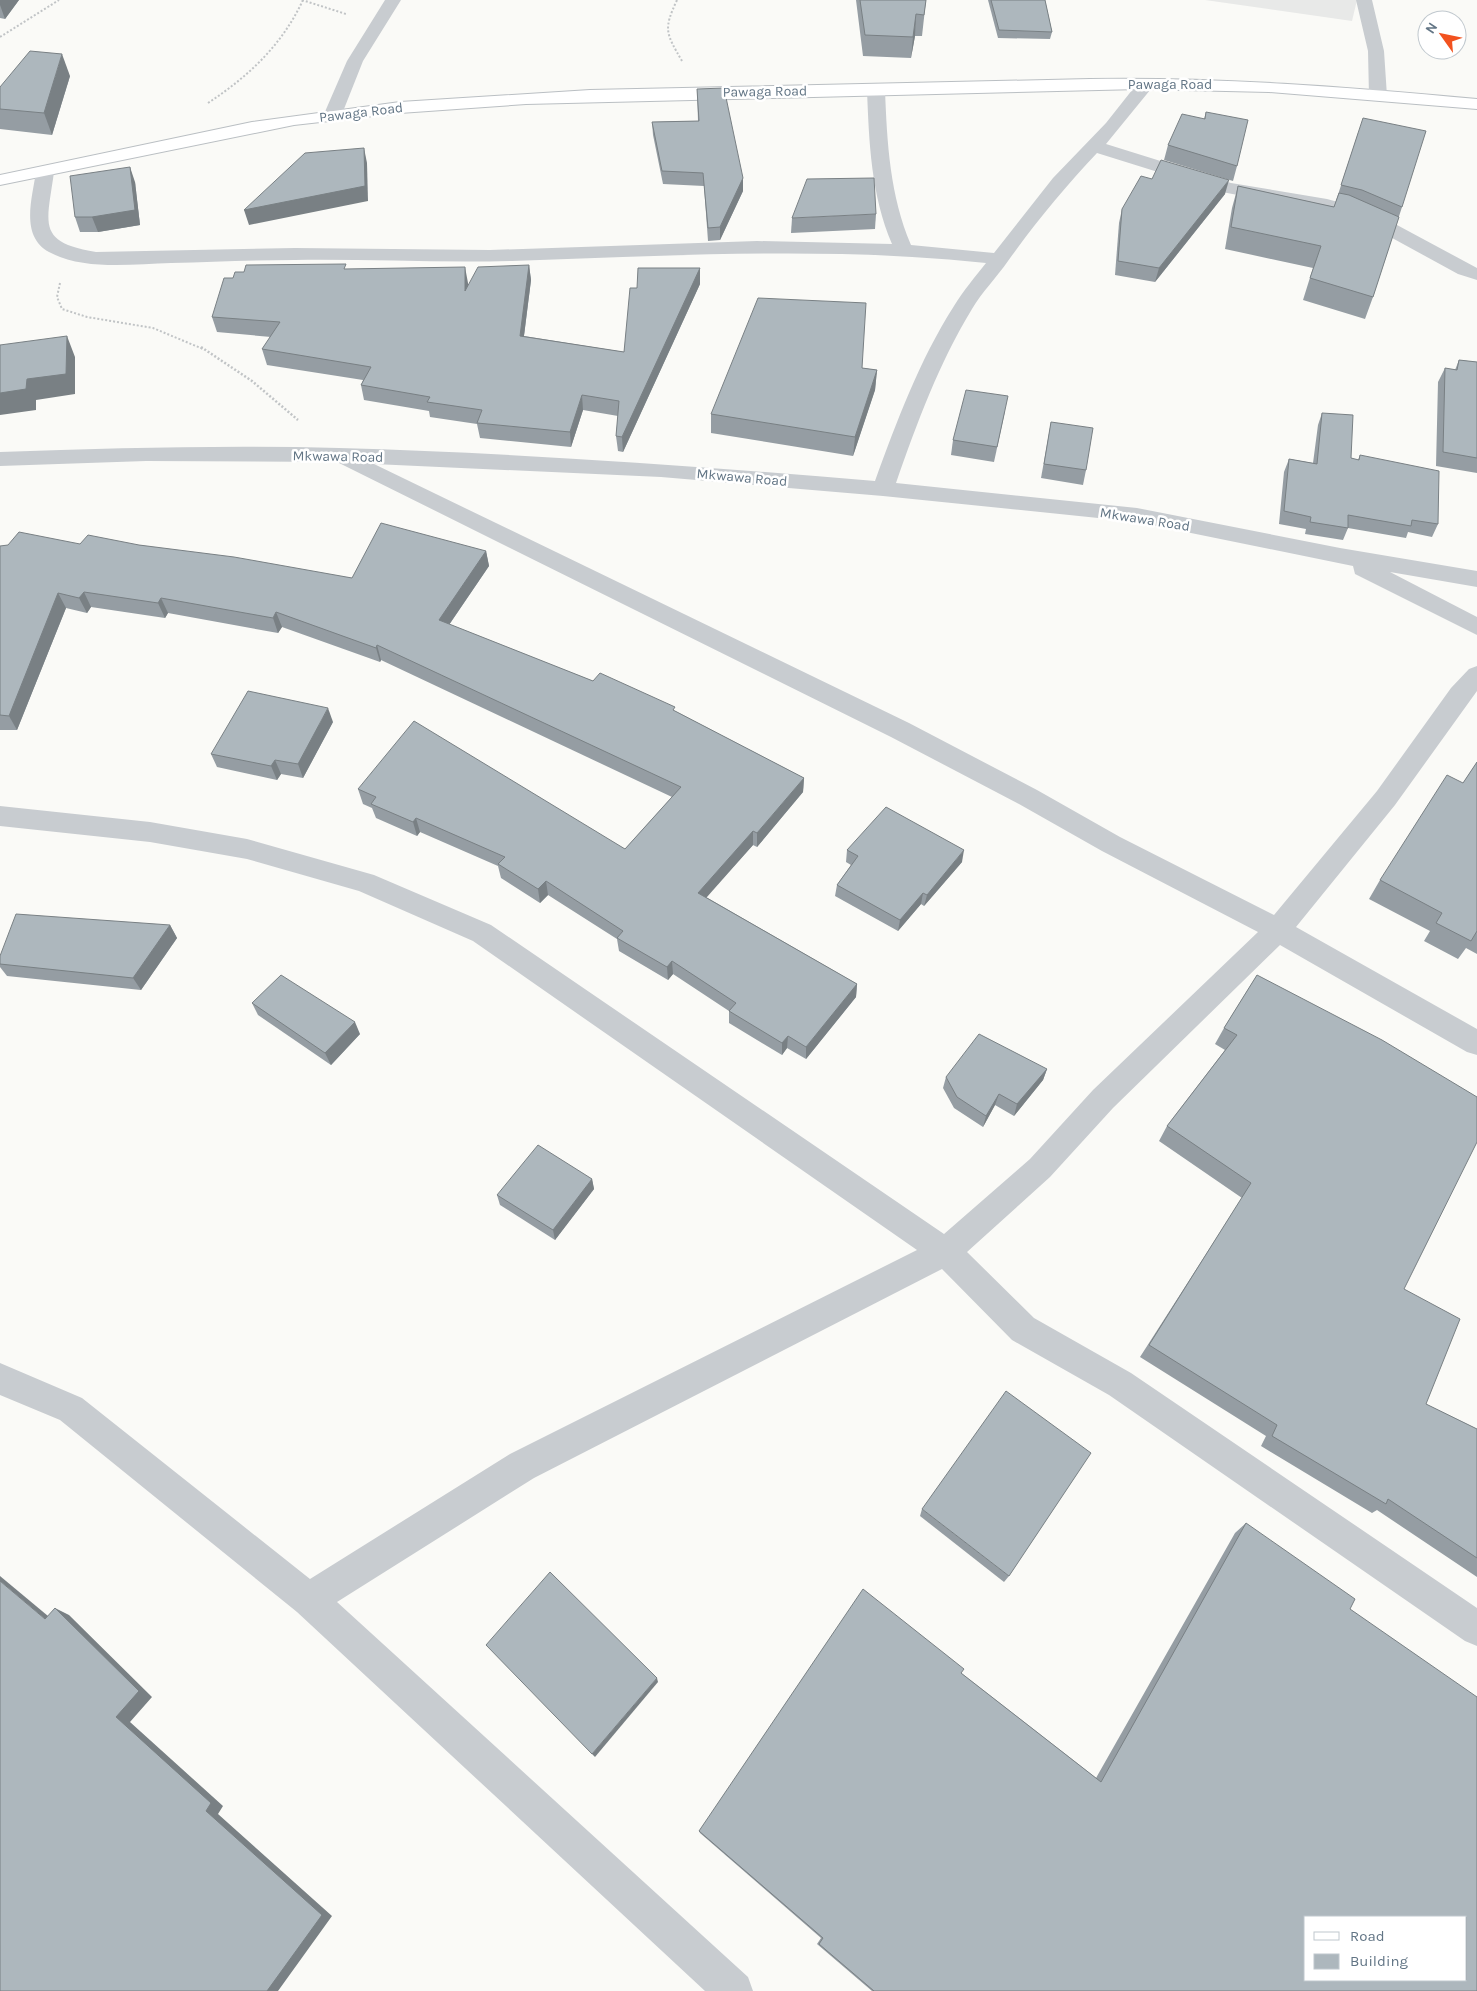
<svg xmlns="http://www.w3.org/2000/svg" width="1477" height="1991" font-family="Karla,sans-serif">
<rect width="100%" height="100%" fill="#fafaf7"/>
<path fill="#e8e9e8" d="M1205,0H1357L1352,21Z"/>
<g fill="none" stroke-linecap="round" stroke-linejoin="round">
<defs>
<path id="major" d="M1090,79C1222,77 1346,87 1477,99V109L1269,92L1140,89L526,104L400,113L294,125L0,185V175L252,122L400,102L590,90Z"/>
</defs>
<use href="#major" stroke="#babfc3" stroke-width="2"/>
<g stroke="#c1c4c6" stroke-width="2" stroke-dasharray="2 2" stroke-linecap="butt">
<path d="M302,0L346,14"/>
<path d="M677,0C663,30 666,33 682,61"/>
<path d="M0,37L59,0"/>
<path d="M208,103C249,76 282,45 303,0"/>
<path d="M60,283L57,297L62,309L87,317L153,328L203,349"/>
</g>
<path stroke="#c1c4c6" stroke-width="2.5" stroke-dasharray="2 2" stroke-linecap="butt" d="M201,347L252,381L298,420"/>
<g fill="#c8ccd0" fill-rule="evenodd">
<path d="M385,0H401L363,61L342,114L339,118H327L324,114L347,61Z"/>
<path d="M1356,0H1372L1384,51L1387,96L1384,100H1372L1369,96L1368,51Z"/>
<path d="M1146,79L1152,80L1155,84L1106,144L1231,183L1327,199L1356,207L1397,225L1477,268V280L1458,274L1383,233L1342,215L1222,192L1097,153C1065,187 1035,223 1008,261C997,277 982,292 972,309C939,363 917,423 896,483L1137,508L1340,548L1477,571V587L1390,572L1477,617V635L1355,574L1353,566L1137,522L883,496L661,477L374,464L909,723L1037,790L1120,837L1274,915L1377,791L1451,688L1469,669L1477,666V691L1395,805L1296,927L1477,1029V1055L1467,1052L1280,945L1113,1108L1050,1177L967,1252L1034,1318L1131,1373L1477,1608V1646L1465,1641L1109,1395L1012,1340L942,1269L534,1478L337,1602L748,1977L753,1991H705L297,1612L60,1420L0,1395V1363L82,1398L310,1579L510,1454L917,1250L473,941L359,891L247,859L150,842L0,826V806L150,822L247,839L374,875L491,925L944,1234L1030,1159L1093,1090L1258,932L1102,851L1019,804L891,737L337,462L146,461L0,466V452C113,448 226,445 339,448C518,453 697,466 875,481C897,421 919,361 954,306C963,291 975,277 986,263C828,246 671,256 512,261C440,263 367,259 295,260C254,260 213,262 171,263C133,264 84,271 49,252C20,236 32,199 36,172L39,168H51L54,172C47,224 36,242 96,252L295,248L490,250L757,241L892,244C871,195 869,142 867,90L870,86H882L885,90C887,143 890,196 911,245L994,253L1053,178L1106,123L1140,80Z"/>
</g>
<use href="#major" fill="#fff" fill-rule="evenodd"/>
</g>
<g fill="#959da3">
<path d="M0,0H19L5,19L0,18Z"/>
<path d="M856,0H926L922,36H915L911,58L863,56Z"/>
<path d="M988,0H1045L1052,32L1050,39L998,38Z"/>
<path d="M70,76L52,135L0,129V87Z"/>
<path d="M697,89L743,178V191L720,240L708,241L704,186L663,184L653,135L652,122L698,121Z"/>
<path d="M1206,112L1237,166L1233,181L1164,160L1168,145L1204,119Z"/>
<path d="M1358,133L1402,207L1373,297L1365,319L1303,300L1313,268L1225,249L1232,208L1238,186L1334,207Z"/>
<path d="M1152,179L1225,194L1155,282L1115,275L1119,223L1122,209Z"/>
<path d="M135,182L140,225L98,232H80L75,217Z"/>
<path d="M876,214L875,229L791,233L792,218Z"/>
<path d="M529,265L531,280L524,336L624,352L637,288L700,268V284L623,452L618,451L616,436L618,416L583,410L571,447L480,438L477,424L430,417L429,411L364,400L361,385L363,380L267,365L262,349L271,337L217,332L212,317L233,278L244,272L347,269L468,283V286Z"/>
<path d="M1459,360L1477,362V473L1436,466L1438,382L1445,368L1455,370Z"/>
<path d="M862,368L877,370L875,390L853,456L711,433V414Z"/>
<path d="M1005,411L994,462L951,455L953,440Z"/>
<path d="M1322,413L1351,458L1358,460L1360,455L1438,524L1432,537L1408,532L1406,538L1348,528L1343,540L1305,534L1306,529L1279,524L1284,472L1289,459L1313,463L1318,425Z"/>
<path d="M1051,422L1086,470L1083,485L1041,478Z"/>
<path d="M80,544L139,545L352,578L486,551L489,566L449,625L593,681L675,711L804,778L803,792L757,847L753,845L706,897L857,984L856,997L806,1059L787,1048L782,1055L729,1023V1011L673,974L668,980L619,951L617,939L548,895L540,903L501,878L498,866L420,832L417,836L376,818L372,808L363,804L358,789L625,849L672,797L381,660L380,662L282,627L278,633L168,613L165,618L91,607L87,613L66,608L17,730H0V546Z"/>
<path d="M333,722L303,778L281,774L277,780L217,767L211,754Z"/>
<path d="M1477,762V954L1466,948L1458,959L1424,941L1430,931L1369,899L1380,880L1463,783Z"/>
<path d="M847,850L962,862L924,906L921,904L898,931L835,896L837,885L851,865L846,862Z"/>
<path d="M170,925L177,938L141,990L7,976L0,967V956Z"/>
<path d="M1257,975L1404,1289L1426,1404L1477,1429V1577L1377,1510L1372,1513L1261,1446L1266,1436L1140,1357L1242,1198L1159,1141L1167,1126L1225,1050L1215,1044L1224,1028Z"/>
<path d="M252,1003L360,1034L331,1065L258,1015Z"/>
<path d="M1047,1069L1043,1080L1014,1116L995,1105L983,1127L954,1108L943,1088L946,1077Z"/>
<path d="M592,1179L594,1189L555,1240L500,1205L497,1195Z"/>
<path d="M922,1509L1009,1576L1004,1582L920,1516Z"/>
<path d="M1246,1523L1350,1609L1477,1991H872L817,1944L821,1938L700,1833L699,1831L961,1673L1096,1778L1235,1533Z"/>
</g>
<g fill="#798084">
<path d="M0,0H19L5,19L0,5Z"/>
<path d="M916,14L915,36L911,58L913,37Z"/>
<path d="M62,54L70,76L52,135L44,113Z"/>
<path d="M364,148L367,163L368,201L249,225L244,210Z"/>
<path d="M130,167L135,182L140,225L98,232L92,217Z"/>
<path d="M743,178V191L720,240V227Z"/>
<path d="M1229,180L1225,194L1155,282L1159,268Z"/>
<path d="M529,265L531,280L522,351L520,336Z"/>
<path d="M465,267L468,283V306L465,291Z"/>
<path d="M700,268V284L623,452L622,437Z"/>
<path d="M67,336L75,357V394L36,400V410L0,415V393L27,379Z"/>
<path d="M877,370L875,390L853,456L855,437Z"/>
<path d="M582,395L583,410L571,447L570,432Z"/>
<path d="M486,551L489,566L442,635L439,620Z"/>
<path d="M84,592L91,607L87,613L79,598Z"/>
<path d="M58,593L66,608L17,730L9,716Z"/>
<path d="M161,598L168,613L165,618L158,603Z"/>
<path d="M276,612L282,627L278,633L273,618Z"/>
<path d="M377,645L381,660L380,662L376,648Z"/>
<path d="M328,708L333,722L303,778L298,764Z"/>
<path d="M275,760L281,774L277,780L271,766Z"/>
<path d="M804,778L803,792L757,847V833Z"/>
<path d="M416,818L420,832L417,836L413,822Z"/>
<path d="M753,831V845L699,906L698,893Z"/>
<path d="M964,850L962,862L924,906L927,895Z"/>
<path d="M546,881L548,895L540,903L538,889Z"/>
<path d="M923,893L921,904L898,931L900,920Z"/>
<path d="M170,925L177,938L141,990L133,978Z"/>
<path d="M672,961L673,974L668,980L667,967Z"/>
<path d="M857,984L856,997L806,1059V1047Z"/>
<path d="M355,1022L360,1034L331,1065L325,1053Z"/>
<path d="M788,1036L787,1048L782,1055V1043Z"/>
<path d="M1047,1069L1043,1080L1014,1116L1017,1104Z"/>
<path d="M999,1094L995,1105L983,1127L986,1116Z"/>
<path d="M592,1179L594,1189L555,1240L553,1230Z"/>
<path d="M0,1576L60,1626L45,1619L0,1581Z"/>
<path d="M55,1608L69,1615L152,1697L130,1722L223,1806L218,1814L332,1916L278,1991H267L206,1811L116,1717Z"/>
<path d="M657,1678L658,1682L595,1757L592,1754Z"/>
</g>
<g fill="#adb7bd" stroke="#798084" fill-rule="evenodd">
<path d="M860,0H926L924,15L916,14L913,37L865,35Z"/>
<path d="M991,0H1045L1052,32L999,30Z"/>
<path d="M30,51L62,54L44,113L0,109V87Z"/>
<path d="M724,88L743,178L720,227L708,228L703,173L662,171L652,122L699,121L697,89Z"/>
<path d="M1206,112L1248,120L1237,166L1168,145L1182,114L1205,119Z"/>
<path d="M1363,118L1426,131L1402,207L1362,190L1341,185Z"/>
<path d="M364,148L365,186L244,210L305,153Z"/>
<path d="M1161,160L1229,180L1159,268L1118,261L1122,209L1141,176L1152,179Z"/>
<path d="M130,167L135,210L92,217H75L70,176Z"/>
<path d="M874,178L876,214L792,218L807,179Z"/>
<path d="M1238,186L1334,207L1339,193L1349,195L1399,217L1373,297L1310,278L1321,246L1231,227Z"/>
<path d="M346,264L344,269L465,267V291L478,267L529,265L520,336L624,352L630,288H637L638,268H700L622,437L616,436L619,401L582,395L570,432L477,423L482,410L427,402L430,397L361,385L371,367L262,349L280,322L212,317L224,278H233L235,272H244L246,265Z"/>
<path d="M758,298L866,303L862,368L877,370L855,437L711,414Z"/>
<path d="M67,336L66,374L27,379L26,389L0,393V345Z"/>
<path d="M1459,360L1477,362V458L1443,452L1445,368L1457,370Z"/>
<path d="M966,390L1008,396L997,447L953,440Z"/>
<path d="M1322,413L1353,415L1351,458L1359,460L1360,455L1439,471L1438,524L1412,520L1411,526L1348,515V528L1310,522L1311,517L1284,511L1289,459L1317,464Z"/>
<path d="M1051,422L1093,428L1086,470L1044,464Z"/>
<path d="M381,523L486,551L439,620L593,681L600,673L675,707L673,710L804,778L757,833L753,831L698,893L857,984L806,1047L788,1036L782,1043L729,1011L736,1003L672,961L667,967L617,938L623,931L546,881L538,889L498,864L505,857L416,818L413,822L371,804L376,797L358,789L414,721L625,849L681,787L377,645L376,648L276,612L273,618L161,598L158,603L84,592L79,598L58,593L9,716L0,715V546L8,545L19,532L80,544L88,535L139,545L234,557L352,578Z"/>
<path d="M248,691L328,708L298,764L275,760L271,766L211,754Z"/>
<path d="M1477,762V931L1471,941L1436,923L1442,913L1380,880L1447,775L1463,783Z"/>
<path d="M886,807L964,850L927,895L923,893L900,920L837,885L858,856L847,850Z"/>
<path d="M16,914L170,925L133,978L0,964V956Z"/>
<path d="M281,975L355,1022L325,1053L252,1003Z"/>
<path d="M1257,975L1382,1040L1477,1097V1142L1404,1289L1460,1319L1426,1404L1477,1429V1558L1388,1499L1386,1504L1272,1436L1277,1425L1149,1345L1251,1183L1167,1126L1237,1035L1224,1028Z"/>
<path d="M979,1034L1047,1069L1017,1104L999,1094L986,1116L957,1097L946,1077Z"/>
<path d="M538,1145L592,1179L553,1230L497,1195Z"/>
<path d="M1006,1391L1091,1453L1009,1576L922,1509Z"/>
<path d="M1246,1523L1355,1599L1350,1609L1477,1697V1991H874L819,1944L823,1938L699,1831L863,1589L964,1669L961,1673L1101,1782ZM1306,1917H1466V1980H1306Z"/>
<path d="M550,1572L657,1678L592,1754L486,1645Z"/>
<path d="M0,1581L45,1619L55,1608L139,1691L116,1717L211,1803L206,1811L322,1915L267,1991H0Z"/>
</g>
<g text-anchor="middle" stroke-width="5" stroke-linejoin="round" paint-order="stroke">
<g font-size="14" fill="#627585" stroke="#fff">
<text x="1170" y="89">Pawaga Road</text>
<text transform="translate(765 91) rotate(-1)" y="5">Pawaga Road</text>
<text transform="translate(361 112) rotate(-7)" y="5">Pawaga Road</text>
<text transform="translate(338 456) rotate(1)" y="5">Mkwawa Road</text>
<text transform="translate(742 477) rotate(5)" y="5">Mkwawa Road</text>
<text transform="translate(1145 519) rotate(9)" y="5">Mkwawa Road</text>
</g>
</g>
<rect x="1304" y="1916" width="162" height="65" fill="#ffffff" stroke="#c0c8ce"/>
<rect x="1314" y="1932" width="25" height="8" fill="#ffffff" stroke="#c0c8ce"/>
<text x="1350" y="1941" font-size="15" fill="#627585">Road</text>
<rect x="1314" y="1954" width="25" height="15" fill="#adb7bd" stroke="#c0c8ce"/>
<text x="1350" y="1966" font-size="15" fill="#627585">Building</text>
<g transform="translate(1442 35) rotate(303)"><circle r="24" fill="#ffffff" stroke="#c0c8ce"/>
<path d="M0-4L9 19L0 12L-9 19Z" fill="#f2521f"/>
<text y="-8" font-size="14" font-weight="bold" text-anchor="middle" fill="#627585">N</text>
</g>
</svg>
